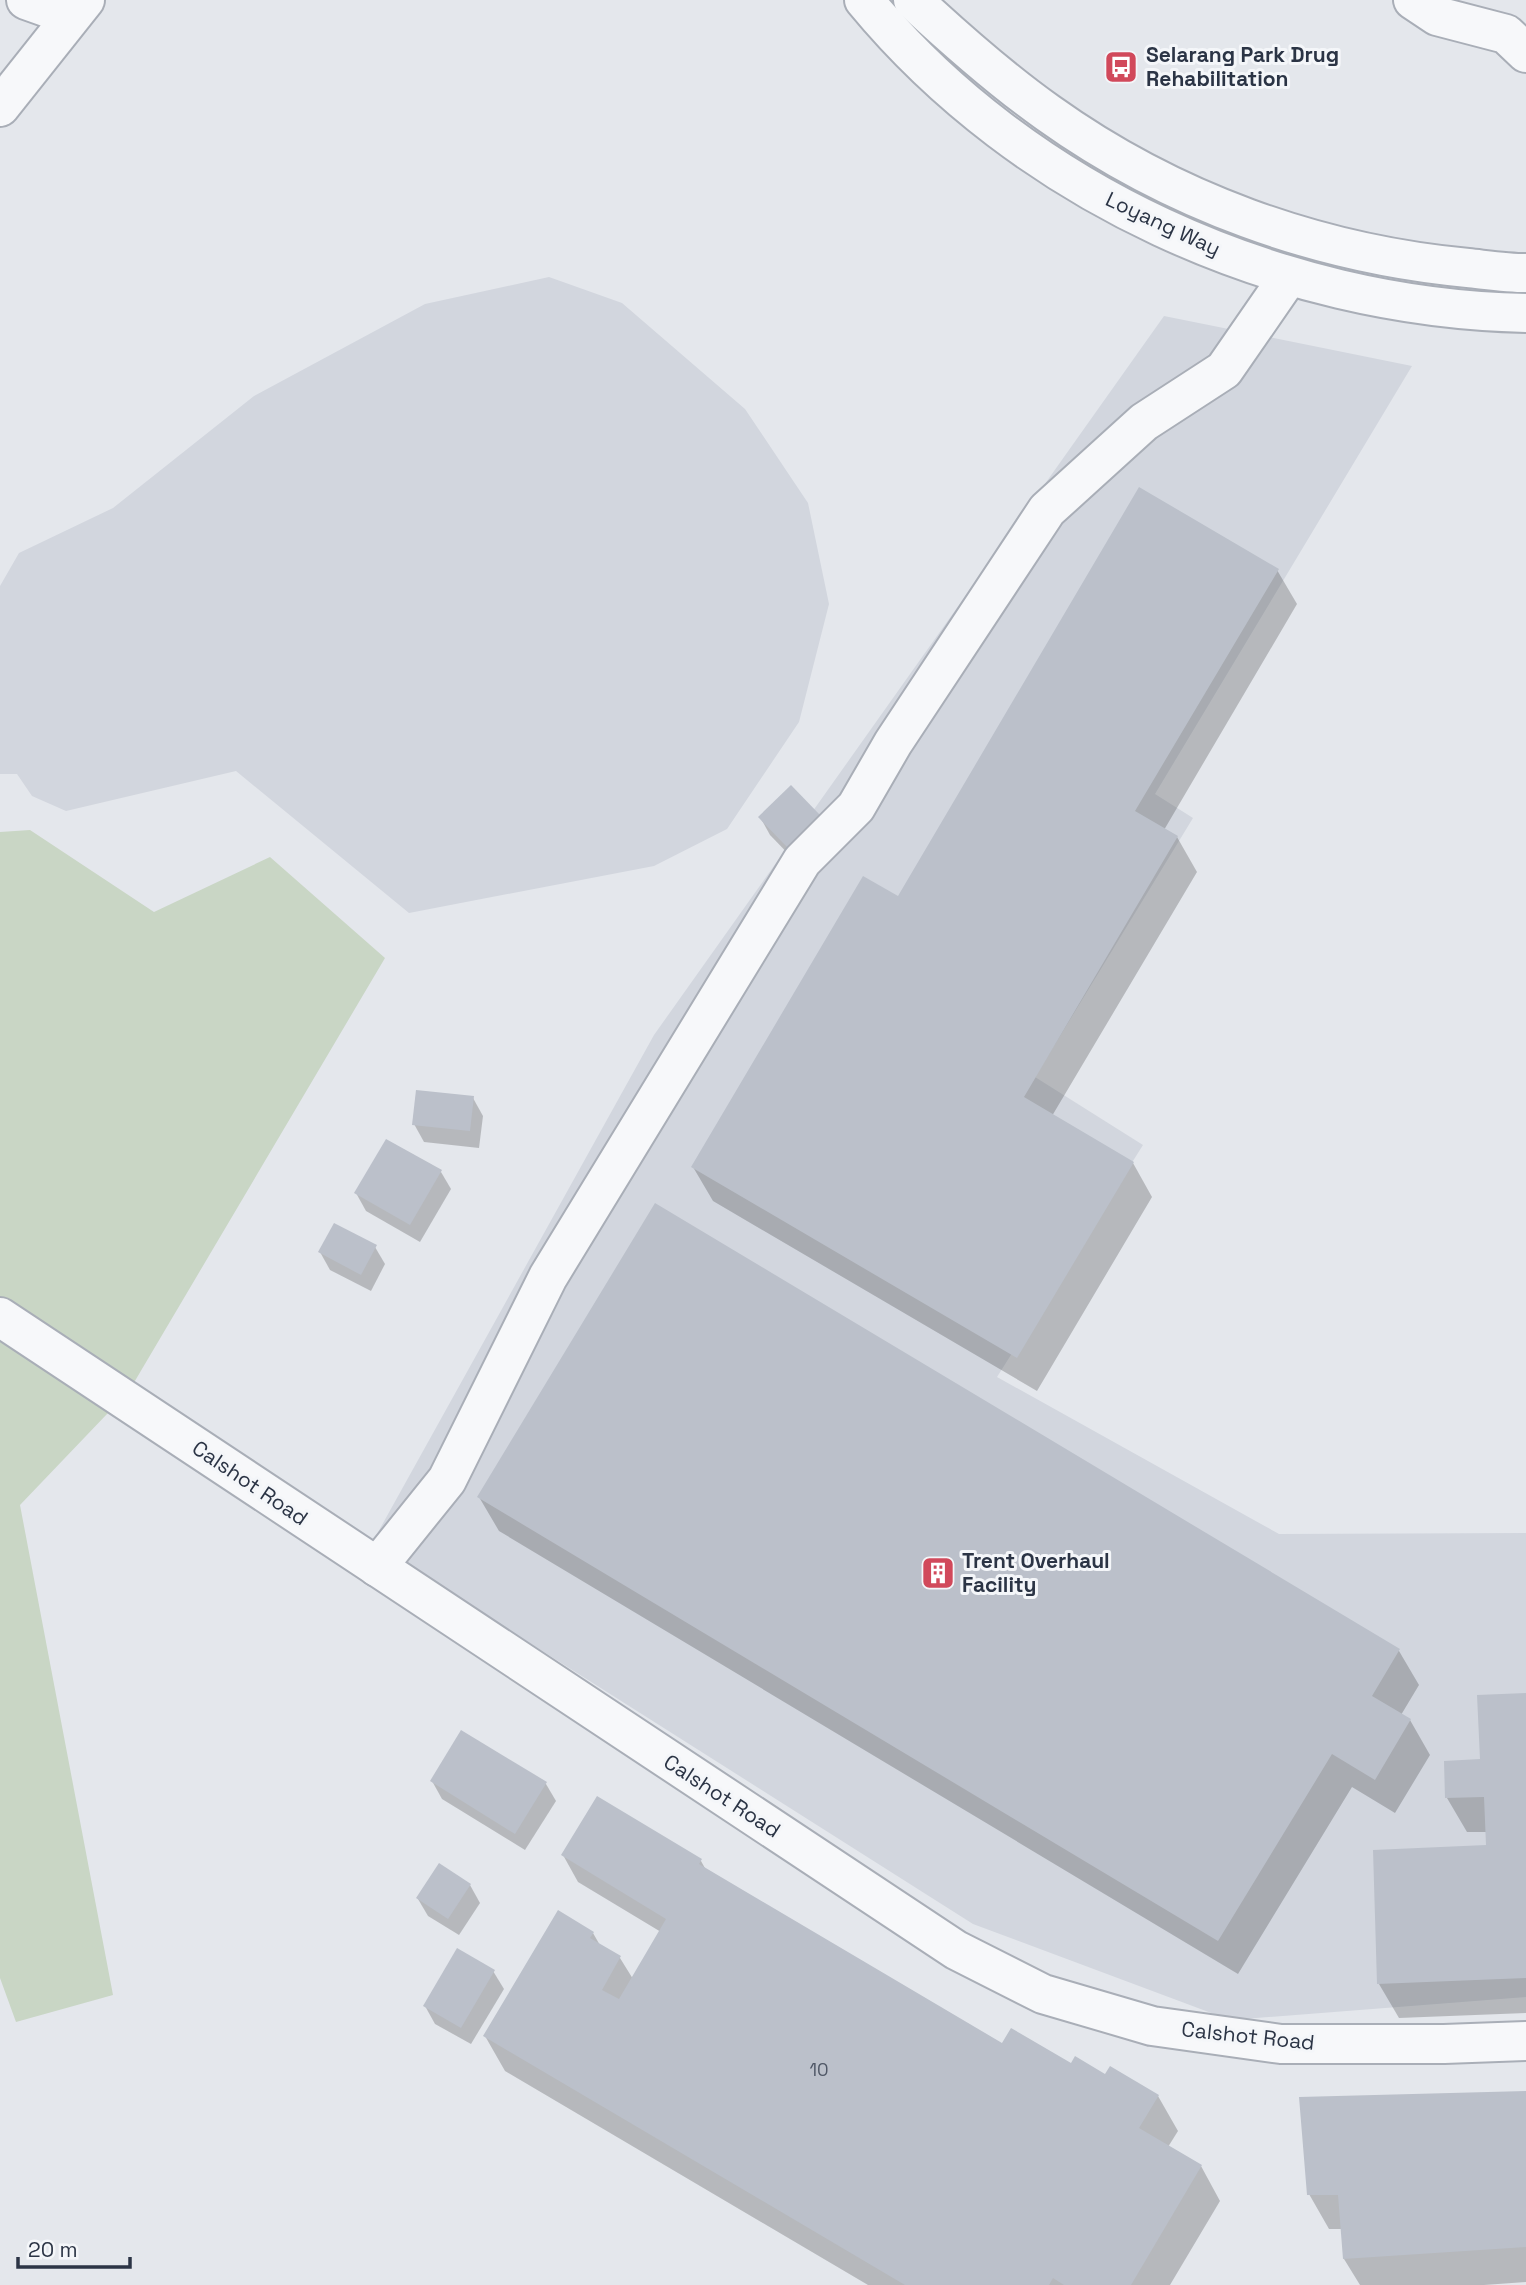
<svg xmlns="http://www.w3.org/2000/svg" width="1526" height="2285" font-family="'Space Grotesk',sans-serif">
<rect width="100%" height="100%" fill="#e4e7ec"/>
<g fill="#d2d6de">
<path d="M549,277L622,303L745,409L808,503L829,604L799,722L727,829L654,866L409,913L236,771L66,811L32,796L17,774H0V586L19,553L113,508L254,396L425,304Z"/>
<path d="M1164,316L1412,366L1155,794L1193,818L1035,1077L1143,1145L997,1377L1279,1534L1526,1533V1997L1230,2020L973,1924L372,1543L654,1035Z"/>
</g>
<path fill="#c9d6c5" d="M30,830L154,912L270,857L385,958L129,1391L20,1505L113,1995L16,2022L0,1978V832Z"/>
<g fill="#0003">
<path d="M1277,570L1297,604L1164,830L1177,837L1197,872L1052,1116L1133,1163L1152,1197L1037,1391L713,1201L693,1167L898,899Z"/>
<path d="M819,816L829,834L798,864L770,835L760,817Z"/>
<path d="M473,1098L483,1116L479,1148L424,1142L414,1124Z"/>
<path d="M441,1172L451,1189L420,1242L366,1211L356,1193Z"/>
<path d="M375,1247L385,1264L371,1291L330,1270L320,1252Z"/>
<path d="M479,1497L1399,1651L1419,1685L1401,1715L1410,1720L1430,1755L1395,1813L1352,1787L1238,1974L499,1531Z"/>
<path d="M1526,1695V2013L1399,2018L1379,1984L1488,1847L1487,1832H1467L1447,1798L1482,1761Z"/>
<path d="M432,1781L546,1784L556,1801L525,1850L442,1799Z"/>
<path d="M563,1855L701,1861L706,1870L1002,2045L1071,2065L1158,2096L1178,2131L1168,2147L1201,2166L1220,2201L1170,2285H868L505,2071L485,2036L593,1933L601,1947L620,1958L633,1979L661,1932L578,1882Z"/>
<path d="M470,1885L480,1903L459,1935L428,1916L418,1899Z"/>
<path d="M493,1971L504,1989L471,2044L435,2024L425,2006Z"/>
<path d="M1526,2093V2282L1484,2285H1360L1344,2259L1342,2229H1329L1309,2194Z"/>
</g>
<g fill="#bbc0ca">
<path d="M1139,487L1279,569L1135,811L1178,836L1024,1097L1134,1162L1017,1358L691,1167L863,876L898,896Z"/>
<path d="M791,785L820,815L787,847L758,817Z"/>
<path d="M416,1090L474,1096L470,1131L412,1125Z"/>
<path d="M386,1139L442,1170L410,1225L354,1193Z"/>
<path d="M655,1203L1400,1649L1372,1696L1411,1719L1375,1780L1332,1754L1218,1941L477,1497Z"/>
<path d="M334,1223L377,1245L361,1275L318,1252Z"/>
<path d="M1526,1693V1978L1377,1984L1373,1850L1486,1845L1484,1797L1445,1798L1444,1761L1480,1759L1477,1695Z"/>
<path d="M461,1730L547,1782L515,1834L430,1781Z"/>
<path d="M597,1796L702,1859L699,1864L1002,2043L1011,2028L1071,2063L1075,2056L1105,2074L1110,2066L1159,2095L1139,2128L1202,2165L1131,2285H1064L1053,2278L1049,2285H905L483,2036L558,1910L594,1932L590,1938L621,1956L602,1990L619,1999L666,1919L561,1855Z"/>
<path d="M439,1863L471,1884L448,1919L416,1898Z"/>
<path d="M457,1948L495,1970L461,2028L423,2006Z"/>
<path d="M1526,2091V2247L1343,2259L1338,2195H1307L1299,2097Z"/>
</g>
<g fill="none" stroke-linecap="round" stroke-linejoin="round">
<defs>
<g id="minor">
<path d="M26,0L71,16"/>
<path d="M864,0C1023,193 1277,308 1526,313"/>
<path d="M913,0C956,40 1000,79 1048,113C1171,201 1317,254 1468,268C1487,270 1507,273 1526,273"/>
<path d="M1413,0L1437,16L1506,34L1526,53"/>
<path d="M0,107L85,0"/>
<path d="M0,1317L956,1950L1043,1994L1152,2026L1281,2044H1444L1526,2041"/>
<path d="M377,1567L447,1480L548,1277L802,861L856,807L893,743L1047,510L1144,422L1224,370L1289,276"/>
</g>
</defs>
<use href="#minor" stroke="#a9aeb7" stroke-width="42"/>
<use href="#minor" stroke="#f7f8fa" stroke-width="38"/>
</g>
<defs>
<symbol id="bus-square" viewBox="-11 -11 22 22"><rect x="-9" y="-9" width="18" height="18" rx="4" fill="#d1495b" stroke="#f4f6f9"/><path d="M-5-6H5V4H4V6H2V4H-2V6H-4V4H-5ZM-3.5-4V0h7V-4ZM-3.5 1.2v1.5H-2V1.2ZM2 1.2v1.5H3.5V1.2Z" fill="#fff"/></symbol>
<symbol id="building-square" viewBox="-11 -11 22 22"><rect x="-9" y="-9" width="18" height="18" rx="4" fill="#d1495b" stroke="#f4f6f9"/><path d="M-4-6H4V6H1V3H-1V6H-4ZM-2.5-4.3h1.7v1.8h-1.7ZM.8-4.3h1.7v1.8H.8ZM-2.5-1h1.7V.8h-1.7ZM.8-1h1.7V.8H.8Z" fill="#fff"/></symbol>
</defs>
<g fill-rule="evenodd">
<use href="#bus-square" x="1102" y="48" width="38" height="38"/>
<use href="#building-square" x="919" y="1554" width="38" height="38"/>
</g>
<g text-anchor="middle" stroke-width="6" stroke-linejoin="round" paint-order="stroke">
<g font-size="18" fill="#4f5766">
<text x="819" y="2076">10</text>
</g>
<g font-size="21" font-weight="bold" fill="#2b3445" stroke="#f4f6f9" text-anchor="start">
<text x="1146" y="62">Selarang Park Drug<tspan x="1146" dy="24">Rehabilitation</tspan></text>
<text x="962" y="1568">Trent Overhaul<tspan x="962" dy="24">Facility</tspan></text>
</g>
<g font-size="21" fill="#2b3445" stroke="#f4f6f9">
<text transform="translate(1163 224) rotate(25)" y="7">Loyang Way</text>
<text transform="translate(250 1483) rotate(34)" y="7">Calshot Road</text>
<text transform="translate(722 1796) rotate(33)" y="7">Calshot Road</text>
<text transform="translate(1248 2036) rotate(6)" y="7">Calshot Road</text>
</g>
</g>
<path d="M18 2257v10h112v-10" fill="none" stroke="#2b3445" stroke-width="3.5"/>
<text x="28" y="2257" font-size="21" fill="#2b3445" stroke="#f4f6f9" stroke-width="5" paint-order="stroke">20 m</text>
</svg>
